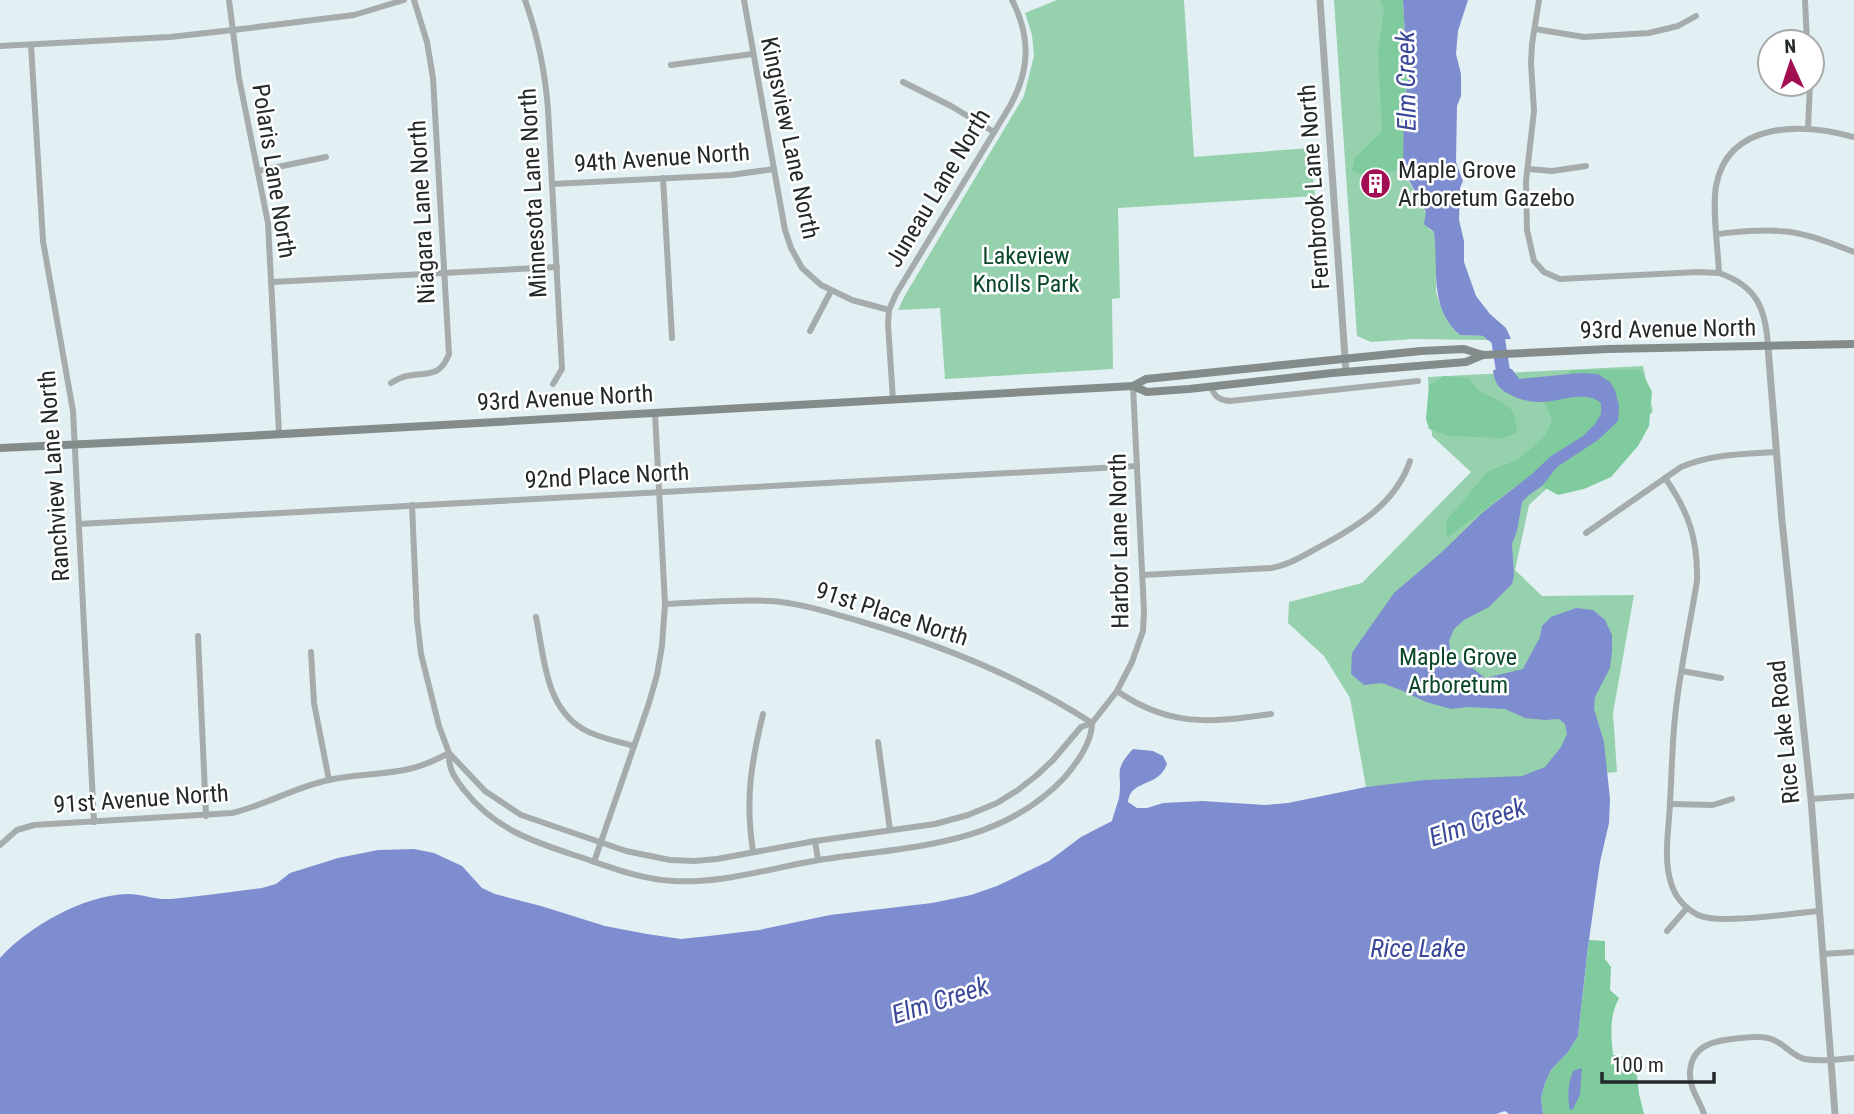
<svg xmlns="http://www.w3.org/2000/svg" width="1854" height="1114" font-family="'Roboto Condensed',sans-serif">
<rect width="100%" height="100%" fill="#e3f0f3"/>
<g fill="#95d1ac">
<path d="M1057,0H1184L1194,157L1310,148L1315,196L1118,208L1120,298L1112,299L1113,369L945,379L940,308L898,310L904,297L1024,96L1034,56L1032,35L1025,13Z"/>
<path d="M1334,0H1403L1407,178L1426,213L1429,229L1434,232L1437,247L1436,292L1439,302L1460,335L1486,336L1487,340L1413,339L1371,342L1357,336Z"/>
<path d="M1643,366L1653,412L1586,456L1555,481L1529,505L1515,570L1542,596L1634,595L1613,713L1617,772L1465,784L1366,787L1350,698L1324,656L1288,623L1289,602L1362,583L1471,472L1432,436L1428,377Z"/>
</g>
<g fill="#7fcb9d">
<path d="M1380,0H1403L1405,37L1411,65L1404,103L1403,169L1366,176L1352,171L1355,158L1382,131L1378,52L1384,11Z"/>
<path d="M1571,370H1641L1652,392L1649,426L1638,446L1611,477L1584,489L1558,495L1542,486L1517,485L1447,538L1446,520L1460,505L1488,471L1518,460L1546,435L1552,419L1543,400Z"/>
<path d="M1444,376L1469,378L1479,391L1500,401L1513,411L1517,429L1515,434L1502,438L1448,436L1429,429L1426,419L1429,385Z"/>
<path d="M1589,940L1605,941V959L1611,967L1610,990L1619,998C1609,1017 1611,1035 1613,1055L1635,1058L1639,1094L1644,1114H1543L1541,1097L1545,1083L1551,1070L1568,1052L1578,1036Z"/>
</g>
<g fill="#7e8dd0">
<path d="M1403,0H1468L1458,31L1456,54L1461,74V96L1457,106L1456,162L1463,181L1460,188L1459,220L1464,241V262L1476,296L1490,314L1506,328L1511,339L1487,340L1486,336L1460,335C1428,307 1439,269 1434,232L1424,224L1426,212L1403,169L1404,103L1411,65L1405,37Z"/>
<path d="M1512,369L1519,379L1580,373L1598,374L1610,382L1615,390L1619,406L1618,421L1598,440L1557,467L1542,486L1529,495L1522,502L1517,531L1512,544L1514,576L1512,584L1489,607L1464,620L1454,629L1449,641L1451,657L1470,666L1485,678L1523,669L1540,637L1542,626L1551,617L1576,608L1593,610L1605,620L1612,635V651L1610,668L1595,697L1594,709L1604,742L1610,799L1609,823L1600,862L1588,947L1578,1036L1568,1052L1551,1070L1545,1083L1541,1097L1543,1114H1509L1505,1111L1496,1114H0V958C29,926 84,895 128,894C142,894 154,900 171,899C201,896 232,892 262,888L276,884L290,873L338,858L378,850L414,849L434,853L462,866L482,888L495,894L541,906L605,926L647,934L681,939L709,936L759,930L830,915L932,903L971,895L997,886L1049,861L1081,837L1112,821C1114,813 1117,805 1119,798C1123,772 1112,772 1133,749L1153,751L1163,756L1167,764C1166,767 1163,772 1161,774C1149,786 1130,783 1128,802L1137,808H1147L1163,803L1202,801L1265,805L1288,803L1366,787L1425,780L1522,776L1545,767L1561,747L1567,734L1565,724L1559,719L1545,720L1525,718L1505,709L1469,707L1451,709L1426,702L1403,691L1382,683L1364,685L1351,674L1352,653L1356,647L1394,593L1443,551L1482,513L1532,474L1551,456L1583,436L1595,424L1601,414V403C1585,389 1557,403 1537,402C1529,402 1518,399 1511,395C1499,390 1494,382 1493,370Z"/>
<path d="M1582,1068L1580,1095L1573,1109L1570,1110C1567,1096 1568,1084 1573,1071Z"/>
</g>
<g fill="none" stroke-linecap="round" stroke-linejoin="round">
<path stroke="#7e8dd0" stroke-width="14" d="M1486,329L1498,339L1503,371L1513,382"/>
<g stroke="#a6acab" stroke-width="6">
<path d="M229,0L239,78L268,223L279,433"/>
<path d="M525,0C538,36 545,71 548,109L562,369L553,384"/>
<path d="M744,0L774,169L785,230L791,248L802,268L821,285L852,300L889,310"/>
<path d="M1539,0L1532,44L1531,63L1534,111L1526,181L1527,230L1534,261L1544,272L1560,279L1698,272L1719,273"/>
<path d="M1805,0L1807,42"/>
<path d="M1535,29L1584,37L1649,33L1678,26L1696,16"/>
<path d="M31,45L43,241L73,411L94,822"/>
<path d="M0,46L170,37L233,30L354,15L404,0"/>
<path d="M671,65L752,54"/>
<path d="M903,82L951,106L994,132"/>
<path d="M1808,128L1810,84"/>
<path d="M1528,169L1552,171L1586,166"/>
<path d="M258,171L326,157"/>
<path d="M663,178L672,338"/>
<path d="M553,184L731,175L774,169"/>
<path d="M1717,234C1738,232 1758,229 1779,231C1805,232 1830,243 1854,252"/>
<path d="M272,282L557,267"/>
<path d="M810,331L831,291"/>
<path d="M1768,347C1766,309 1757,286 1719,273C1718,248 1712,210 1716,186C1728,120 1804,123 1854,137"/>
<path d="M391,383C396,380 401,377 407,376C427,372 440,378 449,354L433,78L427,42L414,0"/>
<path d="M1211,387C1215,397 1219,400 1230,401L1418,381"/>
<path d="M893,400L888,324L889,310L896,294L1010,106C1030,70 1031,37 1012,0"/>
<path d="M1665,478C1689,512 1698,540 1697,581C1690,624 1681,665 1676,708C1672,740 1672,771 1670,803C1669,829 1663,858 1671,883C1675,897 1685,908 1698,915C1719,925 1793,913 1820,911"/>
<path d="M412,505L417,619L421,654L439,726L449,753L485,791L521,815L626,851L670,860L694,861L717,859L815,841L935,824L968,815L997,803L1018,790L1037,775L1053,760L1081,727L1092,723L1117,691L1132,662L1143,631L1144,612L1133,386"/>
<path d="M79,524L1137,466"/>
<path d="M1586,533L1681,467C1711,454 1743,454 1776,452"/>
<path d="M1143,575L1271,568C1289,565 1305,555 1321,546C1358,526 1396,503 1410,461"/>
<path d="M665,604C700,603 736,599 771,601C801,603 830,613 859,621C941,645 1020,676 1092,723"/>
<path d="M536,617C544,656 545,707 583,729C598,738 617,741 634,746"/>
<path d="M198,636L206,816"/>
<path d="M311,652L314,703L329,780"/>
<path d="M1682,671L1721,678"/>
<path d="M1117,691C1169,727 1210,723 1271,714"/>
<path d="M878,742L890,830"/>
<path d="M449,753C448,769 455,778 464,790C497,832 538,843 586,859C615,869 642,879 673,881C722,884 771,868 819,860C907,846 998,848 1064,778C1077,763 1092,743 1092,723"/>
<path d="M1811,799L1854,796"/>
<path d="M1670,804L1713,805L1732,799"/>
<path d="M815,841L818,860"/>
<path d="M0,845L17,830L34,825L232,813C266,805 295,787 329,780C355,774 383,775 409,769C423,766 436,760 449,753"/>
<path d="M753,851C745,800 751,764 763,714"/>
<path d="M594,862L649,703L657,675L662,646L665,604L655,413"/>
<path d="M1667,931L1687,908"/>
<path d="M1823,954L1854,952"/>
<path d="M1704,1114C1700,1101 1689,1088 1690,1073C1691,1043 1718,1040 1741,1038C1750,1037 1760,1036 1768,1038C1783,1041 1791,1056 1805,1059C1821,1062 1839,1059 1854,1058"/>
</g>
<g stroke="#a6acab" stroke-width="7">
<path d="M1320,0L1346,372"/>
<path d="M1768,347L1782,521L1811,799L1835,1114"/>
</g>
<g stroke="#848c8b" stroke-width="8">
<path d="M1133,386L1147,392L1189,389L1332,373L1466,362L1483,355"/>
<path d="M0,448L212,438L1133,386L1146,379L1421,351L1464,349L1483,355L1608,349L1854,344"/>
</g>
</g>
<defs>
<symbol id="building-disc" viewBox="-11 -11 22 22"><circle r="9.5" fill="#a10e52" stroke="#fff"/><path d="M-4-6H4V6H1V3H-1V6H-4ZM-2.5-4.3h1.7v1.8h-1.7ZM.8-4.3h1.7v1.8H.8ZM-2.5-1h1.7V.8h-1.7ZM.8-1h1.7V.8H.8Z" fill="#fff"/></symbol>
</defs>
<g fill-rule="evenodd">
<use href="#building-disc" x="1358" y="166" width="35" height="35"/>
</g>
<g text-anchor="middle" stroke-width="5" stroke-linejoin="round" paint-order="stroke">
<g font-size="24" fill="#24292a" stroke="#fff">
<text transform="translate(790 138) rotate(78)" y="8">Kingsview Lane North</text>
<text transform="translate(662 158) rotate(-4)" y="8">94th Avenue North</text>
<text transform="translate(274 171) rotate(81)" y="8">Polaris Lane North</text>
<text transform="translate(1314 187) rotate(-94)" y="8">Fernbrook Lane North</text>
<text transform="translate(938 188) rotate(-59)" y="8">Juneau Lane North</text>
<text transform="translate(533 193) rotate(-93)" y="8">Minnesota Lane North</text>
<text transform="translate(422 212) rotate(-93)" y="8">Niagara Lane North</text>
<text transform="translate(1668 329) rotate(-1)" y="8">93rd Avenue North</text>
<text transform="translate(565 398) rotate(-3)" y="8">93rd Avenue North</text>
<text transform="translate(54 476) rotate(-94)" y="8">Ranchview Lane North</text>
<text transform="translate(607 476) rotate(-3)" y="8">92nd Place North</text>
<text transform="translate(1119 541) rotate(-91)" y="8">Harbor Lane North</text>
<text transform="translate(892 614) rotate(18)" y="8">91st Place North</text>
<text transform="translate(1784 732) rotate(-96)" y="8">Rice Lake Road</text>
<text transform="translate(141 799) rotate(-4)" y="8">91st Avenue North</text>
</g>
<g font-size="24" fill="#24292a" stroke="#fff" text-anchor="start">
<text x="1398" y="178">Maple Grove<tspan x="1398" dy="28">Arboretum Gazebo</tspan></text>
</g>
<g font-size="24" fill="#0b482b" stroke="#fff">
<text x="1026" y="264">Lakeview<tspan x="1026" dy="28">Knolls Park</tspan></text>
<text x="1458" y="665">Maple Grove<tspan x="1458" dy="28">Arboretum</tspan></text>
</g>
<g font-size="26" font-style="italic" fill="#3c4898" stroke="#fff">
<text transform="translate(1406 81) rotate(-91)" y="9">Elm Creek</text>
<text transform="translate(1477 822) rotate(-19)" y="9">Elm Creek</text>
<text x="1418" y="957">Rice Lake</text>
<text transform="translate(940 1000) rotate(-18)" y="9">Elm Creek</text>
</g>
</g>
<g transform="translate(1791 63) rotate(357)"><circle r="33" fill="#ffffff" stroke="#a7a9aa" stroke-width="2"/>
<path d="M0-5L12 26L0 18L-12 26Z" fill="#a10e52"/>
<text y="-10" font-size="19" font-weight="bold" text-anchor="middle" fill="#24292a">N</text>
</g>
<path d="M1602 1072v10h112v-10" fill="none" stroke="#24292a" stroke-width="3.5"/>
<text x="1612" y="1072" font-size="21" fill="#24292a" stroke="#ffffff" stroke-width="5" paint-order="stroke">100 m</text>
</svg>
